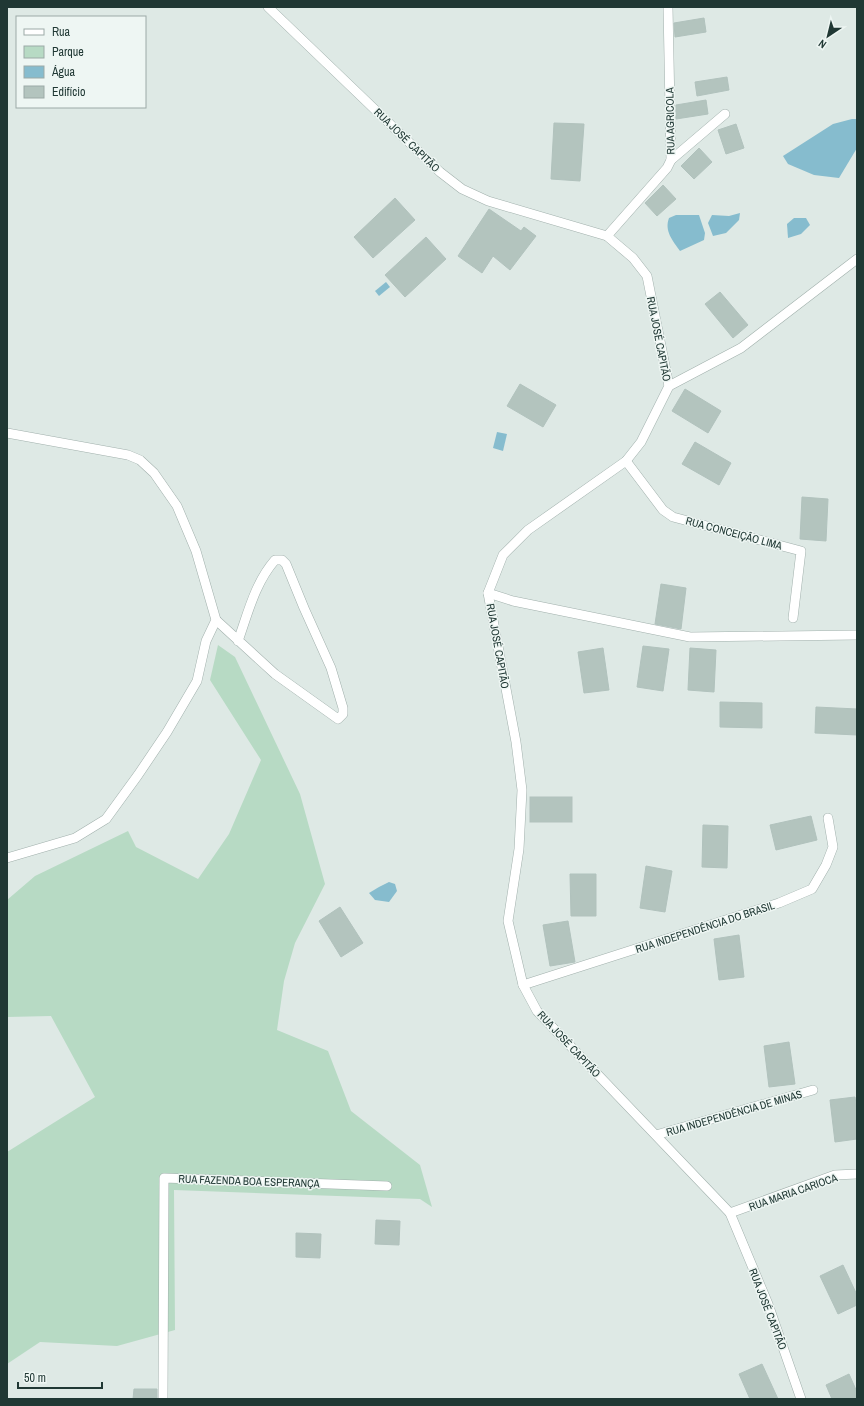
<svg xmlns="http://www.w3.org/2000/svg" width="864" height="1406" font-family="'Archivo Narrow',sans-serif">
<rect width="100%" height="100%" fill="#dee9e5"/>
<path fill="#b7dac4" d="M218,645L235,657L300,794L325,884L295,943L284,981L277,1030L328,1051L351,1111L420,1165L432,1207L420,1199L174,1190L175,1330L117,1346L40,1342L7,1364V1152L95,1097L51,1016L7,1017V900L35,876L128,831L136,847L198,879L229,834L261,760L210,680Z"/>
<g fill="#86bcce">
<path d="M852,119H857V148L839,178L814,175L788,164L783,156L833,124Z"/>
<path d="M740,213L739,220L726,233L713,236L708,223L712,215L729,216Z"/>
<path d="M676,215H699L705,233L704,240L680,251C673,241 664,231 669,218Z"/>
<path d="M794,218H806L810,225L801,234L788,238L787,224Z"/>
<path d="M386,282L390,287L379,296L375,291Z"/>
<path d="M497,432L507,434L503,451L493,448Z"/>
<path d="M389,882L395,884L397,891L389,902L375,900L369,893L379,887Z"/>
</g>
<g fill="#b3c4be" stroke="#b1c2bd">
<path d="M704,18L706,32L675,37L674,23Z"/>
<path d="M727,77L729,90L697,96L695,82Z"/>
<path d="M706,100L708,114L676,119V105Z"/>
<path d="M554,123L584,124L580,181L551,179Z"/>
<path d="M736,124L744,148L726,154L718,130Z"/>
<path d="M699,148L712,162L694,179L681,166Z"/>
<path d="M663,185L676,199L657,216L645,203Z"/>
<path d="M395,198L415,220L373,258L354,237Z"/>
<path d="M489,209L521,231L524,227L536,236L510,270L493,256L482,273L458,256Z"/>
<path d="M426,237L446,259L405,297L385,275Z"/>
<path d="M720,292L748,325L733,338L705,304Z"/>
<path d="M520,384L556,405L543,427L507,406Z"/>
<path d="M685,389L721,411L708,433L672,411Z"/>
<path d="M695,442L731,463L719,485L682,464Z"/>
<path d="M802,497L828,499L826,541L800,539Z"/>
<path d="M661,584L686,588L681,629L655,624Z"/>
<path d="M643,646L669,649L663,691L637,687Z"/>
<path d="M603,648L609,690L584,693L578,652Z"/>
<path d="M690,648L716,650L714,692L688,690Z"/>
<path d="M720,702L762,703V728L720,727Z"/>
<path d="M816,707L857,709V735L815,733Z"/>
<rect x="530" y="797" width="42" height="25"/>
<path d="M811,816L817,840L776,850L770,825Z"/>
<path d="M703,825L728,826L727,868L702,867Z"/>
<path d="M646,866L672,871L665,912L640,908Z"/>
<path d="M570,874H596V916H571Z"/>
<path d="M340,907L363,943L341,957L319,921Z"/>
<path d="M568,921L575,962L550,966L543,925Z"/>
<path d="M739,935L744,977L719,980L714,939Z"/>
<path d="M789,1042L795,1084L769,1087L764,1046Z"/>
<path d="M855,1097L857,1111V1139L835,1142L830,1100Z"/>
<path d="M376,1220L400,1221L399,1245L375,1244Z"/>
<path d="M296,1233L321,1234L320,1258L296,1257Z"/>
<path d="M843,1265L857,1295V1305L838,1314L820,1276Z"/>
<path d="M762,1364L778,1399H750L739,1374Z"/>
<path d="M849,1374L857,1392V1399H832L826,1385Z"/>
<path d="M134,1389H157V1399H133Z"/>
</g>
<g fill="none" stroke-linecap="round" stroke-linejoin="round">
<defs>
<g id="street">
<path d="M268,7L440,172L462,189L488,201L607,236L633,258L647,276L669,386L641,442L626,461L528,530L503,555L488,593L516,742L522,790L519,849L508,921L523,985L537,1011L730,1213L768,1304L801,1399"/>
<path d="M671,160L725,114"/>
<path d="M607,236L667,168L671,160L668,7"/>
<path d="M669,386L741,348L857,259"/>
<path d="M7,433L128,455L140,460L154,473L177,506L196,551L216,620L206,641L197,681L167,732L138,775L106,819L75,838L7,858"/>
<path d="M626,461L663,510L673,517L801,551L793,618"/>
<path d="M488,593L513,601L690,637L857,635"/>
<path d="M216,620L275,674L338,719L343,714V708L331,668L304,608L286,564L282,560H275C255,583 248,613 238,641"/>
<path d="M523,985L779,903L812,889L826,865L833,847L828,818"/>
<path d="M656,1135L813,1090"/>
<path d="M730,1213L835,1175L857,1174"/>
<path d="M163,1399L164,1178L387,1186"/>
</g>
</defs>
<use href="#street" stroke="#a1b0ac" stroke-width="10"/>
<use href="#street" stroke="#fff" stroke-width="9"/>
</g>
<g text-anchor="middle" stroke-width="3" stroke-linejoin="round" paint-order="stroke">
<g font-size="11" fill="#203834" stroke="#eef6f3">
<text transform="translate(670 121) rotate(-91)" y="4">RUA AGRICOLA</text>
<text transform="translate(407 140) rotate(44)" y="4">RUA JOSÉ CAPITÃO</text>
<text transform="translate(659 339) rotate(79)" y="4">RUA JOSÉ CAPITÃO</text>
<text transform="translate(734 533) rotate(15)" y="4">RUA CONCEIÇÃO LIMA</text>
<text transform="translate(498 646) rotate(80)" y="4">RUA JOSÉ CAPITÃO</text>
<text transform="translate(705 927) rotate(-18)" y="4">RUA INDEPENDÊNCIA DO BRASIL</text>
<text transform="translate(569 1044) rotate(47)" y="4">RUA JOSÉ CAPITÃO</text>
<text transform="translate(734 1113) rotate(-16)" y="4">RUA INDEPENDÊNCIA DE MINAS</text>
<text transform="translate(249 1181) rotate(2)" y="4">RUA FAZENDA BOA ESPERANÇA</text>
<text transform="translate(793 1192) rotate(-19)" y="4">RUA MARIA CARIOCA</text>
<text transform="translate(768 1309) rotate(69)" y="4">RUA JOSÉ CAPITÃO</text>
</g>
</g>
<rect width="864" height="1406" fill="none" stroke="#203834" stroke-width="16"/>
<rect x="16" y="16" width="130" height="92" fill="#eef6f3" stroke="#9caaa7"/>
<rect x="24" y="29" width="20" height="6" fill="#ffffff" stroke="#9caaa7"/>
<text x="52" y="36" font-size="12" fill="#203834">Rua</text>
<rect x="24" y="46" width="20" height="12" fill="#b7dac4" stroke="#9caaa7"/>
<text x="52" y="56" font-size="12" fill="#203834">Parque</text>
<rect x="24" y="66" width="20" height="12" fill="#86bcce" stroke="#9caaa7"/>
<text x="52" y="76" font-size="12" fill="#203834">Água</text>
<rect x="24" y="86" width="20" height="12" fill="#b3c4be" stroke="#9caaa7"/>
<text x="52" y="96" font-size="12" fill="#203834">Edifício</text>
<g transform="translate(828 36) rotate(215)" stroke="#eef6f3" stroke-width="3" paint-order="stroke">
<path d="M0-3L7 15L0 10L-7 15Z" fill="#203834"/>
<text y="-6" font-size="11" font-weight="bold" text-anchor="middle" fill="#203834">N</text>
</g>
<path d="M18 1382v6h84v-6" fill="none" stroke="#203834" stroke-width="2"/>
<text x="24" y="1382" font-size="12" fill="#203834" stroke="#eef6f3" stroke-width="3" paint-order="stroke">50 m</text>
</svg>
